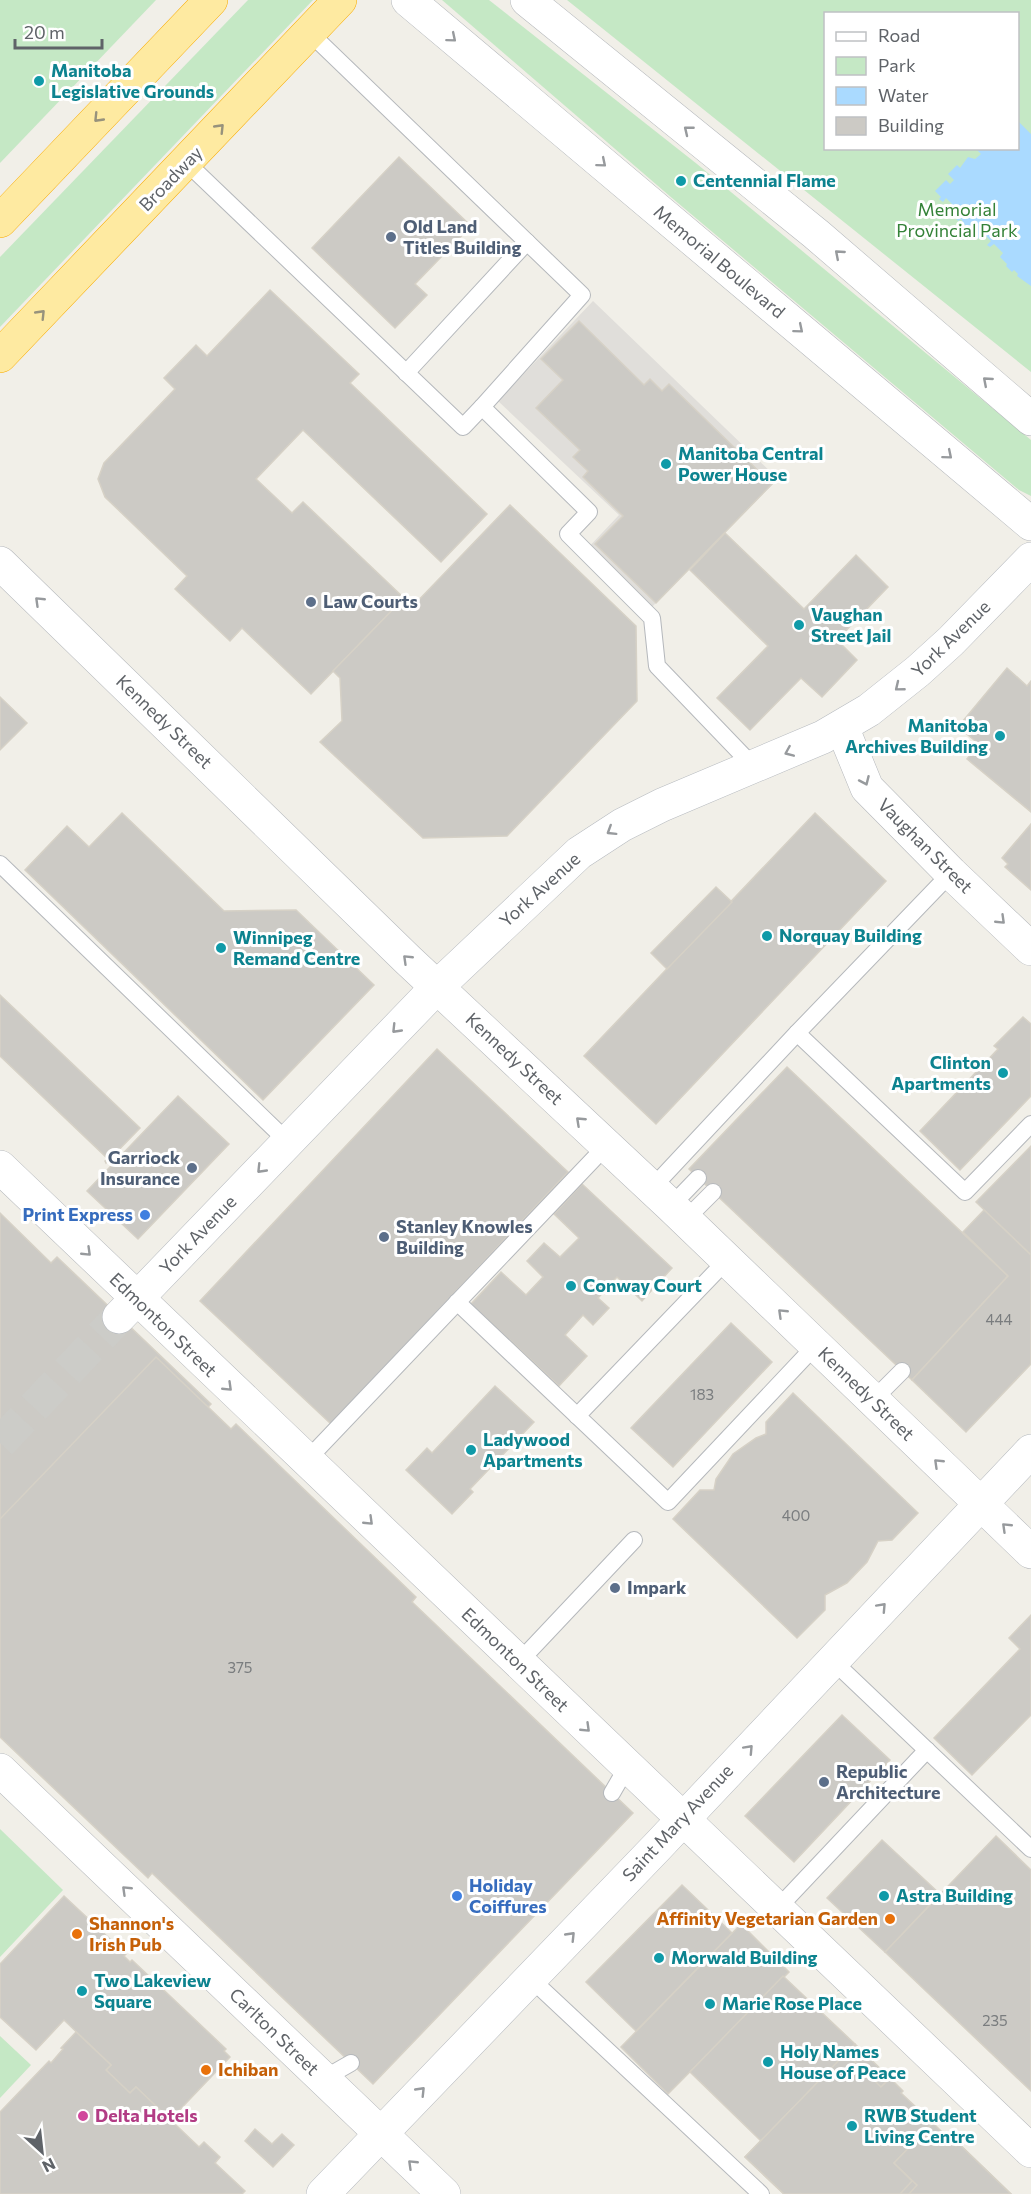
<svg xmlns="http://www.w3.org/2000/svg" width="1031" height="2194" font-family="Commissioner,sans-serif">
<rect width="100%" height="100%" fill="#f1efe8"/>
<path fill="#e0deda" d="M593,301L778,479L647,612L585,551L619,515L498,401Z"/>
<g fill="#c5e8c5" fill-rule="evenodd">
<path d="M0,0H156L0,163Z"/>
<path d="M248,0H313L0,327V257Z"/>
<path d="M442,0H489L697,164L1031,440V496L1019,490L672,198Z"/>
<path d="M567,0H1031V372ZM826,14H1018V148H826Z"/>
<path d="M0,1829L63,1890L0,1957Z"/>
<path d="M0,2036L31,2065L0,2098Z"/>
</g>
<path fill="#aadaff" d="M1018,121L1031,134V286L1017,276L1018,274L1014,270L1012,272L1006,266L1007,264L1000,257L1003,253L994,244L990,247L987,245L991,241L985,235L981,239L980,237L977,239L970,228L968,230L961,219L958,221L949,208L952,204L946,198L943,202L939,199L941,197L935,191L946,180L950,184L954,180L948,174L957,165L960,168L968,157L975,159L981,154L976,149L1018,148Z"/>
<g fill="#cccac5" stroke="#d6d1c6" stroke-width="1.5">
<path d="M399,157L471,226L415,284L427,295L395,328L312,248Z"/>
<path d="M270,290L359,374L350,383L487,514L441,562L303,430L256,479L292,513L303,502L404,598L311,694L242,628L230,641L175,589L187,576L105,497L98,479L104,463L175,389L164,378L196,345L207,356Z"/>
<path d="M579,321L644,385L650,379L662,391L669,384L772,484L656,603L595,544L623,516L583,477L588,471L573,457L580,450L536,408L563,380L541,359Z"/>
<path d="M510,505L636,626L637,701L507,836L423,838L320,742L342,721L340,678L333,671L404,598L412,607Z"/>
<path d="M725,533L804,609L856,555L888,587L837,640L857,660L822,697L801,678L750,730L717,698L768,646L690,570Z"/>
<path d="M1007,668L1027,686L1031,681V812L967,759L979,744L958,727Z"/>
<path d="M0,697L27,723L0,750Z"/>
<path d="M122,813L224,911L296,910L374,985L263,1100L25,870L67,826L89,847Z"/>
<path d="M815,813L886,881L656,1124L584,1056Z"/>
<path d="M1031,824V890L1005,867L1008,864L1002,858Z"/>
<path d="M716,887L732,902L667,969L651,953Z"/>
<path d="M0,995L140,1128L106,1163L105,1161L108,1159L0,1056Z"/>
<path d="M1023,1017L1031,1024V1096L960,1170L920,1131L998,1049L994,1046Z"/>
<path d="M437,1049L568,1172L331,1424L200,1301Z"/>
<path d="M787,1067L1008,1276L912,1380L689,1169Z"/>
<path d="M178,1096L229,1144L138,1239L87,1191Z"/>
<path d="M1031,1146V1255L976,1202Z"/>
<path d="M582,1184L672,1268L642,1301L617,1277L598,1298L609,1308L593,1325L583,1315L565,1335L587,1356L559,1386L471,1304L501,1272L526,1295L543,1277L527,1261L544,1243L560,1257L579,1238L554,1214Z"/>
<path d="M984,1210L1031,1255V1364L966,1432L912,1380L1008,1276L963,1232Z"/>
<path d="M0,1213L51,1263L57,1257L211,1404L171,1445L142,1416L0,1561Z"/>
<path d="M731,1323L772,1362L673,1467L631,1428Z"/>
<path d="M156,1357L231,1429L236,1424L416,1597L412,1602L633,1813L373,2084L152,1873L148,1878L0,1737V1519Z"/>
<path d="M495,1386L534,1422L470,1489L473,1492L452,1514L406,1470L427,1448L432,1453Z"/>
<path d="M793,1393L918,1513L892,1540L878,1541L867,1562L847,1583L825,1595V1610L797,1638L673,1519L700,1490H714L716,1479L733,1454L756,1438L766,1434V1422Z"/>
<path d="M1031,1615V1715L972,1775L934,1738L1020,1649L1009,1638Z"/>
<path d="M842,1715L890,1760L794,1862L745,1816Z"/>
<path d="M996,1836L1031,1870V2091L885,1952Z"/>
<path d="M882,1840L940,1894L885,1952L827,1898Z"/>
<path d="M682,1885L732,1933L636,2031L586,1982Z"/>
<path d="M64,1896L126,1954L124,1956L130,1962L132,1960L226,2049L224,2051L230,2057L170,2120L136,2087L130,2093L106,2070L111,2065L64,2020L36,2050L0,2017V1964Z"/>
<path d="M741,1924L789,1972L668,2094L621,2047Z"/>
<path d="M783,1976L855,2044L761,2141L690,2072Z"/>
<path d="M76,2032L111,2065L106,2070L130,2093L136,2087L199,2147L204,2142L220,2157L215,2163L245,2191L242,2194H0V2112L49,2061L51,2063L63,2049L61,2048Z"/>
<path d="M855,2044L890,2078L849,2120L917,2185L958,2143L1011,2194H784L745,2157Z"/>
<path d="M846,2053L881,2087L890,2078L903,2091L901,2093L933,2123L894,2163L912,2181L900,2194H784L745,2157Z"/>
<path d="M933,2123L956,2146L958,2143L1011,2194H909L917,2185L894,2163Z"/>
<path d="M255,2129L272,2144L282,2134L294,2145L273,2167L245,2141Z"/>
</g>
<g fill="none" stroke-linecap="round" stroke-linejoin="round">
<path stroke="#ccccc8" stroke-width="33" stroke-dasharray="33 16" stroke-linecap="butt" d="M0,1443L119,1317"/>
<defs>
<g id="service">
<path d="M310,33L582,295L482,407"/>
<path d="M187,163L463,427L482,407L589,512L568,534L652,618L657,666L754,767"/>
<path d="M406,373L527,242"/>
<path d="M0,864L288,1142"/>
<path d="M797,1033L965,1192L1031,1124"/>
<path d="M652,1188L797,1033L951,873"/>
<path d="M671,1206L698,1178"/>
<path d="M685,1220L713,1192"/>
<path d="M457,1302L668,1502L816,1345"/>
<path d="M873,1400L902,1371"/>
<path d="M577,1416L727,1260"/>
<path d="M306,1461L606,1146"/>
<path d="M832,1660L1031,1849"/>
<path d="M518,1663L634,1540"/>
<path d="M612,1793L627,1767"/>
<path d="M777,1909L927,1750"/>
<path d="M530,1978L761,2194"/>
<path d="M323,2079L351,2063"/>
</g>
<g id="tertiary">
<path d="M408,0L1031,524"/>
<path d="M527,0L816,234L1031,419"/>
<path d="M0,563L408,960L671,1206L1031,1552"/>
<path d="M842,727L867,788L951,873L1031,949"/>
<path d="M0,1167L1031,2151"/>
<path d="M0,1770L444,2194"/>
</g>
<g id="secondary">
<path d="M119,1317L437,987L579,853L622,825L662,805L823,737L869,710L918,671L951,641L1031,559"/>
<path d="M323,2194L657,1847L1031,1451"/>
</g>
<g id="trunk">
<path d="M0,221L211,0"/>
<path d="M0,356L340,0"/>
</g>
</defs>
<use href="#service" stroke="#b5b8bc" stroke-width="18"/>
<use href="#tertiary" stroke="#b5b8bc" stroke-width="34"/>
<use href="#secondary" stroke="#b6babf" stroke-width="34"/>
<use href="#trunk" stroke="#f9ab00" stroke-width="34"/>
<use href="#service" stroke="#fff" stroke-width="16"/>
<use href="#tertiary" stroke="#fff" stroke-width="33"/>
<use href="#secondary" stroke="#fff" stroke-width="33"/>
<use href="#trunk" stroke="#feeaa1" stroke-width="33"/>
</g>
<defs><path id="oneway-chevron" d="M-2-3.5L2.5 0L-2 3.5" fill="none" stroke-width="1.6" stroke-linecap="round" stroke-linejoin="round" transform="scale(1.5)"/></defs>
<g stroke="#979a9d">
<use href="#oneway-chevron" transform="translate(452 38) rotate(40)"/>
<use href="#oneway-chevron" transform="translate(688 130) rotate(-141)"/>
<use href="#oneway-chevron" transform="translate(602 163) rotate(40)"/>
<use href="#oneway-chevron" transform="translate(839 254) rotate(-139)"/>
<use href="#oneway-chevron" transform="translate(799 329) rotate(40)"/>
<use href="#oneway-chevron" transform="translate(987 381) rotate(-139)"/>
<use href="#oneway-chevron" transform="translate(948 455) rotate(40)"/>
<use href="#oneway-chevron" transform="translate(39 601) rotate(-136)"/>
<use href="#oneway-chevron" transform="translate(899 687) rotate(141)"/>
<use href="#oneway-chevron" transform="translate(789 752) rotate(157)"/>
<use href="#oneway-chevron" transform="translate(865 781) rotate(66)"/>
<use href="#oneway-chevron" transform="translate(611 831) rotate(148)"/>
<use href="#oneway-chevron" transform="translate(1001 920) rotate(44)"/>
<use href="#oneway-chevron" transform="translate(407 959) rotate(-136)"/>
<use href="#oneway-chevron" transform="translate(396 1029) rotate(134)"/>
<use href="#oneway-chevron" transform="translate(580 1121) rotate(-137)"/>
<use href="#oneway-chevron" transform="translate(261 1169) rotate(134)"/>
<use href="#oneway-chevron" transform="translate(87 1252) rotate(44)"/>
<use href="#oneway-chevron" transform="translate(782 1313) rotate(-136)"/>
<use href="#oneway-chevron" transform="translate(228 1387) rotate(44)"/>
<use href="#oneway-chevron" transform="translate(938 1463) rotate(-136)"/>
<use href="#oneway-chevron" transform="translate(369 1521) rotate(44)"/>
<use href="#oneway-chevron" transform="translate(1006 1527) rotate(-136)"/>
<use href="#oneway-chevron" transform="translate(882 1607) rotate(-47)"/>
<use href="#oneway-chevron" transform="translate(586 1728) rotate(44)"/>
<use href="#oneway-chevron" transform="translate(749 1749) rotate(-47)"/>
<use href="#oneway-chevron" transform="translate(126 1890) rotate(-136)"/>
<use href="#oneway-chevron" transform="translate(571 1936) rotate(-46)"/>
<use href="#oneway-chevron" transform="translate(421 2091) rotate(-46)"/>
<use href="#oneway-chevron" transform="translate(412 2164) rotate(-136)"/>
</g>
<g stroke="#97927c">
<use href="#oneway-chevron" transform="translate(98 118) rotate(134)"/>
<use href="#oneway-chevron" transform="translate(220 128) rotate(-46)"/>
<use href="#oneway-chevron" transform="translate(41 314) rotate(-46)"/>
</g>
<g fill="#0f9aa8" stroke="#fff" stroke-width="2">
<circle cx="39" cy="81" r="6"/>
<circle cx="681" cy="181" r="6"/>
<circle cx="666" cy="464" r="6"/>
<circle cx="799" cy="625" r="6"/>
<circle cx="1000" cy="736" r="6"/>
<circle cx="767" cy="936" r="6"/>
<circle cx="221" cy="948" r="6"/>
<circle cx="1003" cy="1073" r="6"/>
<circle cx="571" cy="1286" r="6"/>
<circle cx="471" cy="1450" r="6"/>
<circle cx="884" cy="1896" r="6"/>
<circle cx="659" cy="1958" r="6"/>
<circle cx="82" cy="1991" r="6"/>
<circle cx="710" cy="2004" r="6"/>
<circle cx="768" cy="2062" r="6"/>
<circle cx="852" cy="2126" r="6"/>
</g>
<g fill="#5c6f8a" stroke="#fff" stroke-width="2">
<circle cx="391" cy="237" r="6"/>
<circle cx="311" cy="602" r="6"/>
<circle cx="192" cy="1168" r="6"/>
<circle cx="384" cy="1237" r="6"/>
<circle cx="615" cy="1588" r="6"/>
<circle cx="824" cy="1782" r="6"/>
</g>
<g fill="#3f7fe0" stroke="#fff" stroke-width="2">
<circle cx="145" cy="1215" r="6"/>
<circle cx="457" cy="1896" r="6"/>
</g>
<g fill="#e8710a" stroke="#fff" stroke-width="2">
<circle cx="890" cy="1919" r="6"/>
<circle cx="77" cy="1934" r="6"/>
<circle cx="206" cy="2070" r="6"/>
</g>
<circle fill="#d1479c" stroke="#fff" stroke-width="2" cx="83" cy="2116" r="6"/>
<g text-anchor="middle" stroke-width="6" stroke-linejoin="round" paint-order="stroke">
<g font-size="15" fill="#7a7d7f">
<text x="999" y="1325">444</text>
<text x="702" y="1400">183</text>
<text x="796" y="1521">400</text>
<text x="240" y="1673">375</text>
<text x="995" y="2026">235</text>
</g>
<g font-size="18" font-weight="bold" fill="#0d838f" stroke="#fff" text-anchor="start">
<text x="51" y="77">Manitoba<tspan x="51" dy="21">Legislative Grounds</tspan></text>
<text x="693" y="187">Centennial Flame</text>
<text x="678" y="460">Manitoba Central<tspan x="678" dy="21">Power House</tspan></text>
<text x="811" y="621">Vaughan<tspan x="811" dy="21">Street Jail</tspan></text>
<text x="988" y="732" text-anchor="end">Manitoba<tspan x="988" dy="21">Archives Building</tspan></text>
<text x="779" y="942">Norquay Building</text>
<text x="233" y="944">Winnipeg<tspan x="233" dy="21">Remand Centre</tspan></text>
<text x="991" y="1069" text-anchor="end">Clinton<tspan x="991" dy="21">Apartments</tspan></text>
<text x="583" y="1292">Conway Court</text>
<text x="483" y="1446">Ladywood<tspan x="483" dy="21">Apartments</tspan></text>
<text x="896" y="1902">Astra Building</text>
<text x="671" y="1964">Morwald Building</text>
<text x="94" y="1987">Two Lakeview<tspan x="94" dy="21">Square</tspan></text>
<text x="722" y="2010">Marie Rose Place</text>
<text x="780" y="2058">Holy Names<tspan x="780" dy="21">House of Peace</tspan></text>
<text x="864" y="2122">RWB Student<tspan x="864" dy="21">Living Centre</tspan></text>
</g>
<g font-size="18" fill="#5f6368" stroke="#fff">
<text transform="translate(171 179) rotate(-46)" y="6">Broadway</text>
<text transform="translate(719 262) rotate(40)" y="6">Memorial Boulevard</text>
<text transform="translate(951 639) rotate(-44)" y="6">York Avenue</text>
<text transform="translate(164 722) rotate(44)" y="6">Kennedy Street</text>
<text transform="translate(925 846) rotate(45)" y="6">Vaughan Street</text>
<text transform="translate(540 890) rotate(-42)" y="6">York Avenue</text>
<text transform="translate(514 1059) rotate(43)" y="6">Kennedy Street</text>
<text transform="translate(198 1235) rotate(-46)" y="6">York Avenue</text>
<text transform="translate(163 1325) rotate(44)" y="6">Edmonton Street</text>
<text transform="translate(866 1394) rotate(44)" y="6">Kennedy Street</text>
<text transform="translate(515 1660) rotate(44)" y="6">Edmonton Street</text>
<text transform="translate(678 1823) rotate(-47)" y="6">Saint Mary Avenue</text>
<text transform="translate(274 2032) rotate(44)" y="6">Carlton Street</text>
</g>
<g font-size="18" fill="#348238" stroke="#fff">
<text x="957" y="216">Memorial<tspan x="957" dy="21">Provincial Park</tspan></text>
</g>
<g font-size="18" font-weight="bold" fill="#4e5e75" stroke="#fff" text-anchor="start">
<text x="403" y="233">Old Land<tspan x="403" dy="21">Titles Building</tspan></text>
<text x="323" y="608">Law Courts</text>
<text x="180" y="1164" text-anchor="end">Garriock<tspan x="180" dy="21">Insurance</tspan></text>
<text x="396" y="1233">Stanley Knowles<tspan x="396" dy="21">Building</tspan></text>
<text x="627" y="1594">Impark</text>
<text x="836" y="1778">Republic<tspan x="836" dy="21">Architecture</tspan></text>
</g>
<g font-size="18" font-weight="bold" fill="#366cbe" stroke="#fff" text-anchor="end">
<text x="133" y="1221">Print Express</text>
<text x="469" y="1892" text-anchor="start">Holiday<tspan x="469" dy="21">Coiffures</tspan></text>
</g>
<g font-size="18" font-weight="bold" fill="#c56008" stroke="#fff" text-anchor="start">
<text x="878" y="1925" text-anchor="end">Affinity Vegetarian Garden</text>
<text x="89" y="1930">Shannon's<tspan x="89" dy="21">Irish Pub</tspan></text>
<text x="218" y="2076">Ichiban</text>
</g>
<g font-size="18" font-weight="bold" fill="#b23c85" stroke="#fff" text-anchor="start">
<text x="95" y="2122">Delta Hotels</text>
</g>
</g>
<rect x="824" y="12" width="195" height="138" fill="#ffffff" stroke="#bfc1c3" stroke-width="1.5"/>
<rect x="836" y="32" width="30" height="9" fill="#ffffff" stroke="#bfc1c3" stroke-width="1.5"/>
<text x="878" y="42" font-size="18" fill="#5f6368">Road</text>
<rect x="836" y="57" width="30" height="18" fill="#c5e8c5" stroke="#bfc1c3" stroke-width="1.5"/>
<text x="878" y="72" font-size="18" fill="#5f6368">Park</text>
<rect x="836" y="87" width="30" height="18" fill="#aadaff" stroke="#bfc1c3" stroke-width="1.5"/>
<text x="878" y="102" font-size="18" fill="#5f6368">Water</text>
<rect x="836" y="117" width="30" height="18" fill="#cccac5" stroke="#bfc1c3" stroke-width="1.5"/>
<text x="878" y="132" font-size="18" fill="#5f6368">Building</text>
<g transform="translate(42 2152) rotate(153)" stroke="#ffffff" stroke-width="4.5" paint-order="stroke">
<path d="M0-4.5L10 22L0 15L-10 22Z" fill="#5f6368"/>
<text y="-9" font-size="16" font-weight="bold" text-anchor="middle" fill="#5f6368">N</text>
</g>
<path d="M15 39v9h87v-9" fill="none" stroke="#5f6368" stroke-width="3"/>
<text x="24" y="39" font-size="18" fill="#5f6368" stroke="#ffffff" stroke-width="4.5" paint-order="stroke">20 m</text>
</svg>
